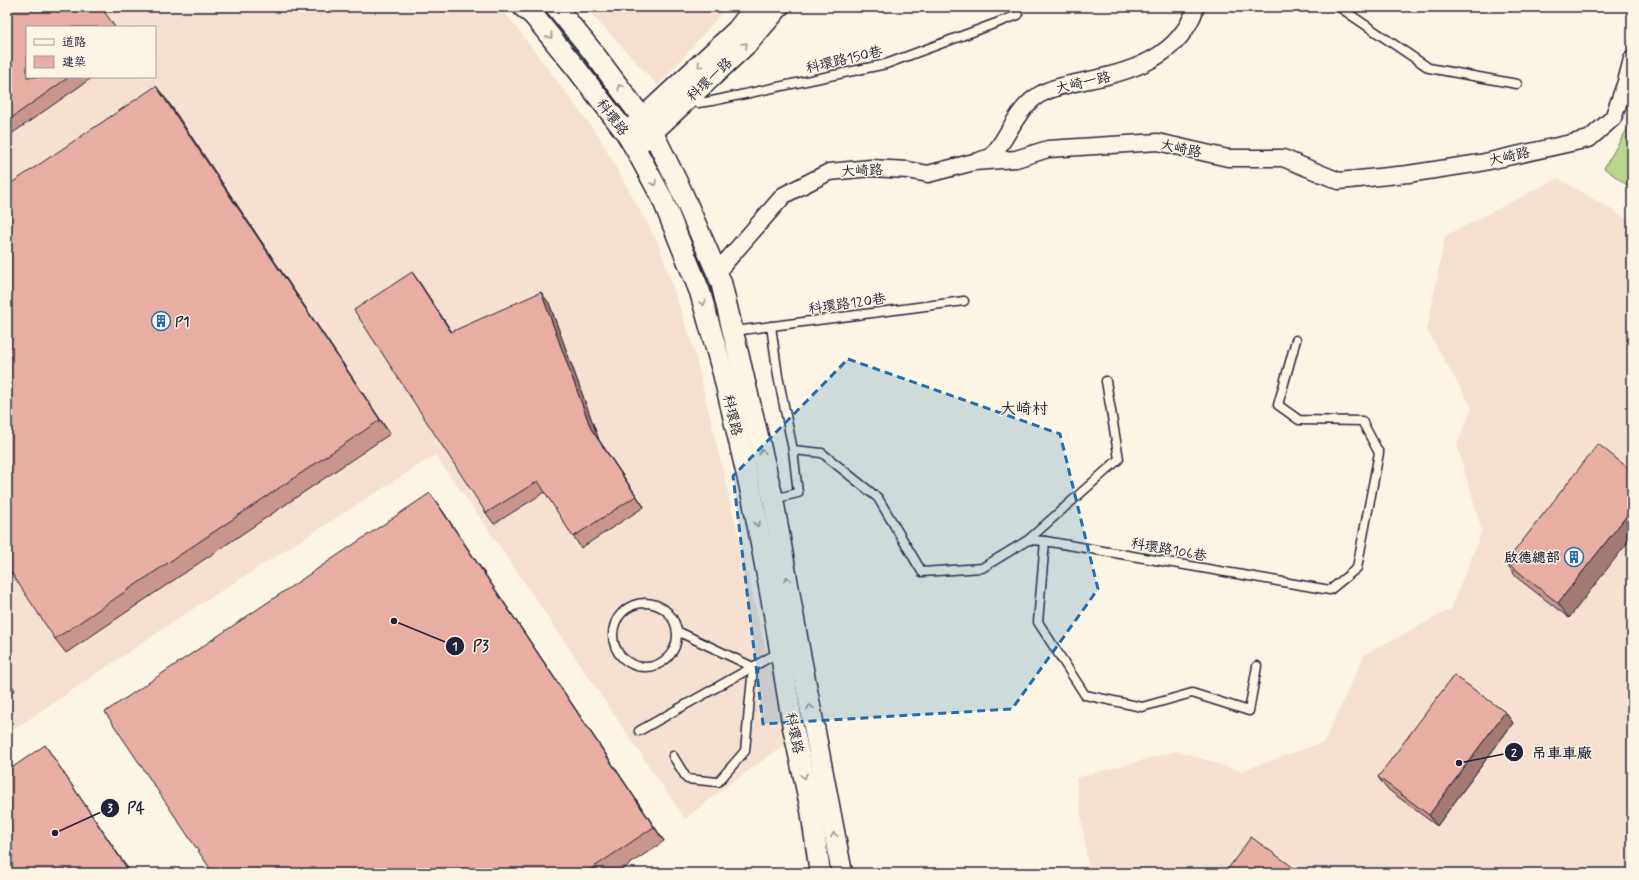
<svg xmlns="http://www.w3.org/2000/svg" width="1639" height="880" font-family="Mynerve,'LXGW WenKai TC',sans-serif">
<rect width="100%" height="100%" fill="#fcf5e5"/>
<filter id="ink" filterUnits="userSpaceOnUse"><feTurbulence type="fractalNoise" baseFrequency=".025" numOctaves="2"/><feDisplacementMap in="SourceGraphic" scale="8" xChannelSelector="R" yChannelSelector="G"/><feConvolveMatrix kernelMatrix="1 2 1 2 8 2 1 2 1" color-interpolation-filters="sRGB"/></filter>
<g filter="url(#ink)">
<g fill="#f6e0d2" fill-rule="evenodd">
<path d="M7,7H497L510,19L598,135L659,245L694,350L788,743L739,777L685,819L481,519L435,455L185,614L7,734ZM27,27H155V77H27Z"/>
<path d="M585,7H727L658,86Z"/>
<path d="M1558,178L1632,222V873H1089L1076,778L1177,751L1241,771L1324,742L1365,654L1451,609L1482,531L1457,445L1472,408L1427,330L1445,236Z"/>
</g>
<path fill="#bbd68d" stroke="#6e7c64" d="M1632,121V189L1604,168Z"/>
<g fill="none" stroke-linecap="round" stroke-linejoin="round">
<defs>
<g id="service">
<path d="M1339,7L1429,68L1517,84"/>
<path d="M688,101L698,103L712,101L886,64L1018,15"/>
<path d="M771,326L778,376L793,450"/>
<path d="M734,331L964,301"/>
<path d="M773,499L798,493L793,450L822,453L878,498L922,572L982,568L1028,540L1045,541L1330,590L1357,568L1379,453L1362,421L1299,420L1278,405L1296,340"/>
<path d="M1028,540L1119,459L1106,381"/>
<path d="M1045,541L1038,622L1085,695L1142,707L1192,693L1249,711L1257,666"/>
<circle cx="645" cy="635" r="32"/>
<path d="M639,731L781,651"/>
<path d="M673,756L687,779L718,782L745,751L753,667L677,631"/>
</g>
<g id="minor">
<path d="M981,160L991,157C1008,138 1016,109 1039,95C1054,86 1072,84 1089,80C1134,71 1180,56 1196,7"/>
<path d="M716,273L784,195L829,172L871,168L908,170L928,174L974,162L1016,159L1048,149L1158,142L1228,158H1283L1339,181L1408,174L1480,163L1589,139L1613,118L1626,82L1632,59"/>
</g>
<g id="tertiary">
<path d="M523,7L533,15L576,68L626,133L635,148L662,198L700,292L723,373L753,501L773,608L793,727L811,810L820,873"/>
<path d="M556,7L592,51L652,131L681,190L721,282L773,499L799,648L842,873"/>
<path d="M633,127L737,30L755,7"/>
<path d="M644,140L749,42L779,7"/>
</g>
</defs>
<use href="#service" stroke="#22223b" stroke-width="11"/>
<use href="#minor" stroke="#22223b" stroke-width="19"/>
<use href="#tertiary" stroke="#22223b" stroke-width="23"/>
<use href="#service" stroke="#fcf5e5" stroke-width="8"/>
<use href="#minor" stroke="#fcf5e5" stroke-width="16"/>
<use href="#tertiary" stroke="#fcf5e5" stroke-width="20"/>
</g>
<g fill="#c8968d" stroke="#22223b">
<path d="M7,7L27,77H93L7,137Z"/>
<path d="M167,100L390,434L66,653L55,639Z"/>
<path d="M412,272L452,332L549,303L599,440L644,507L581,548L545,492L494,524L486,513Z"/>
<path d="M1632,471L1569,618L1516,577L1506,562Z"/>
<path d="M440,507L664,841L617,873H213Z"/>
<path d="M7,678L15,690L7,695Z"/>
<path d="M1505,712L1513,723L1437,826L1386,788L1378,777Z"/>
</g>
<g fill="#a27a73" stroke="#22223b">
<path d="M156,86L167,100L390,434L380,420Z"/>
<path d="M412,272L420,283L459,343L451,332Z"/>
<path d="M541,292L549,303L599,440L644,507L591,429Z"/>
<path d="M430,493L440,507L664,841L654,827Z"/>
<path d="M1632,509V537L1569,618L1558,603Z"/>
<path d="M1505,712L1513,723L1437,826L1429,815Z"/>
<path d="M45,745L55,760L131,873H130Z"/>
</g>
<g fill="#e8aea4" stroke="#22223b">
<path d="M7,7H101L115,27H27V77H69L7,121Z"/>
<path d="M156,86L380,420L55,639L7,566V186Z"/>
<path d="M412,272L451,332L541,292L591,429L636,496L573,537L538,481L486,513L354,310Z"/>
<path d="M1598,444L1632,471V509L1558,603L1506,562Z"/>
<path d="M430,493L654,827L585,873H213L105,712Z"/>
<path d="M1454,675L1505,712L1429,815L1378,777Z"/>
<path d="M45,745L130,873H7V771Z"/>
<path d="M1251,837L1301,873H1225Z"/>
</g>
<defs><path id="oneway-chevron" d="M-2-3.5L2.5 0L-2 3.5" fill="none" stroke-width="1.6" stroke-linecap="round" stroke-linejoin="round"/></defs>
<g stroke="#9a9698">
<use href="#oneway-chevron" transform="translate(550 36) rotate(50)"/>
<use href="#oneway-chevron" transform="translate(745 45) rotate(-44)"/>
<use href="#oneway-chevron" transform="translate(700 65) rotate(137)"/>
<use href="#oneway-chevron" transform="translate(620 87) rotate(-127)"/>
<use href="#oneway-chevron" transform="translate(654 183) rotate(61)"/>
<use href="#oneway-chevron" transform="translate(703 303) rotate(74)"/>
<use href="#oneway-chevron" transform="translate(762 452) rotate(-103)"/>
<use href="#oneway-chevron" transform="translate(757 524) rotate(79)"/>
<use href="#oneway-chevron" transform="translate(787 579) rotate(-100)"/>
<use href="#oneway-chevron" transform="translate(810 707) rotate(-101)"/>
<use href="#oneway-chevron" transform="translate(804 776) rotate(78)"/>
<use href="#oneway-chevron" transform="translate(834 835) rotate(-101)"/>
</g>
</g>
<path fill="#1f6fb2" fill-opacity="0.2" stroke="#1f6fb2" stroke-width="3" stroke-dasharray="8 5" stroke-linejoin="round" d="M848,359L1060,434L1098,589L1012,709L763,724L733,476Z"/>
<defs>
<symbol id="building-ring" viewBox="-11 -11 22 22"><circle r="9.5" fill="#fcf5e5" stroke="#1f6fb2" stroke-width="1.5"/><path d="M-4-6H4V6H1V3H-1V6H-4ZM-2.5-4.3h1.7v1.8h-1.7ZM.8-4.3h1.7v1.8H.8ZM-2.5-1h1.7V.8h-1.7ZM.8-1h1.7V.8H.8Z" fill="#1f6fb2"/></symbol>
</defs>
<g fill-rule="evenodd">
<use href="#building-ring" x="150" y="310" width="22" height="22"/>
<use href="#building-ring" x="1563" y="546" width="22" height="22"/>
</g>
<g text-anchor="middle" stroke-width="3" stroke-linejoin="round" paint-order="stroke">
<g font-size="14" fill="#22223b" stroke="#fcf5e5">
<text transform="translate(844 59) rotate(-13)" y="5">科環路150巷</text>
<text transform="translate(709 79) rotate(-43)" y="5">科環一路</text>
<text transform="translate(1083 82) rotate(-13)" y="5">大崎一路</text>
<text transform="translate(613 117) rotate(53)" y="5">科環路</text>
<text transform="translate(1181 148) rotate(12)" y="5">大崎路</text>
<text transform="translate(1509 156) rotate(-13)" y="5">大崎路</text>
<text transform="translate(862 170) rotate(-3)" y="5">大崎路</text>
<text transform="translate(847 303) rotate(-8)" y="5">科環路120巷</text>
<text transform="translate(733 415) rotate(77)" y="5">科環路</text>
<text transform="translate(1169 549) rotate(10)" y="5">科環路106巷</text>
<text transform="translate(795 733) rotate(79)" y="5">科環路</text>
</g>
<g font-size="14" font-weight="bold" fill="#22223b" stroke="#fcf5e5" text-anchor="start">
<text x="175" y="326">P1</text>
<text x="1560" y="562" text-anchor="end">啟德總部</text>
</g>
<g font-size="16" fill="#22223b" stroke="#fcf5e5">
<text x="1024" y="414">大崎村</text>
</g>
</g>
<path fill="none" stroke="#22223b" stroke-width="1.5" d="M394 621L455 646M1459 763L1514 752M55 833L110 808"/>
<g fill="#22223b" stroke="#fcf5e5" stroke-width="1.5">
<circle cx="394" cy="621" r="4"/>
<circle cx="1459" cy="763" r="4"/>
<circle cx="55" cy="833" r="4"/>
<circle cx="455" cy="646" r="10"/>
<circle cx="1514" cy="752" r="10"/>
<circle cx="110" cy="808" r="10"/>
</g>
<g font-size="12" text-anchor="middle" font-weight="bold" fill="#fff">
<text x="455" y="650">1</text>
<text x="1514" y="757">2</text>
<text x="110" y="812">3</text>
</g>
<g font-size="15" text-anchor="middle" font-weight="bold" fill="#22223b" stroke="#fcf5e5" stroke-width="3" stroke-linejoin="round" paint-order="stroke">
<text x="481" y="651">P3</text>
<text x="1562" y="758">吊車車廠</text>
<text x="136" y="813">P4</text>
</g>
<rect width="1639" height="880" fill="none" stroke="#fcf5e5" stroke-width="24"/>
<rect x="12" y="12" width="1615" height="856" fill="none" stroke="#22223b" stroke-width="1.5" filter="url(#ink)"/>
<rect x="26" y="26" width="130" height="52" fill="#fcf5e5" stroke="#a5a1a1"/>
<rect x="34" y="39" width="20" height="6" fill="#fcf5e5" stroke="#a5a1a1"/>
<text x="62" y="46" font-size="12" fill="#22223b">道路</text>
<rect x="34" y="56" width="20" height="12" fill="#e8aea4" stroke="#a5a1a1"/>
<text x="62" y="66" font-size="12" fill="#22223b">建築</text>
</svg>
